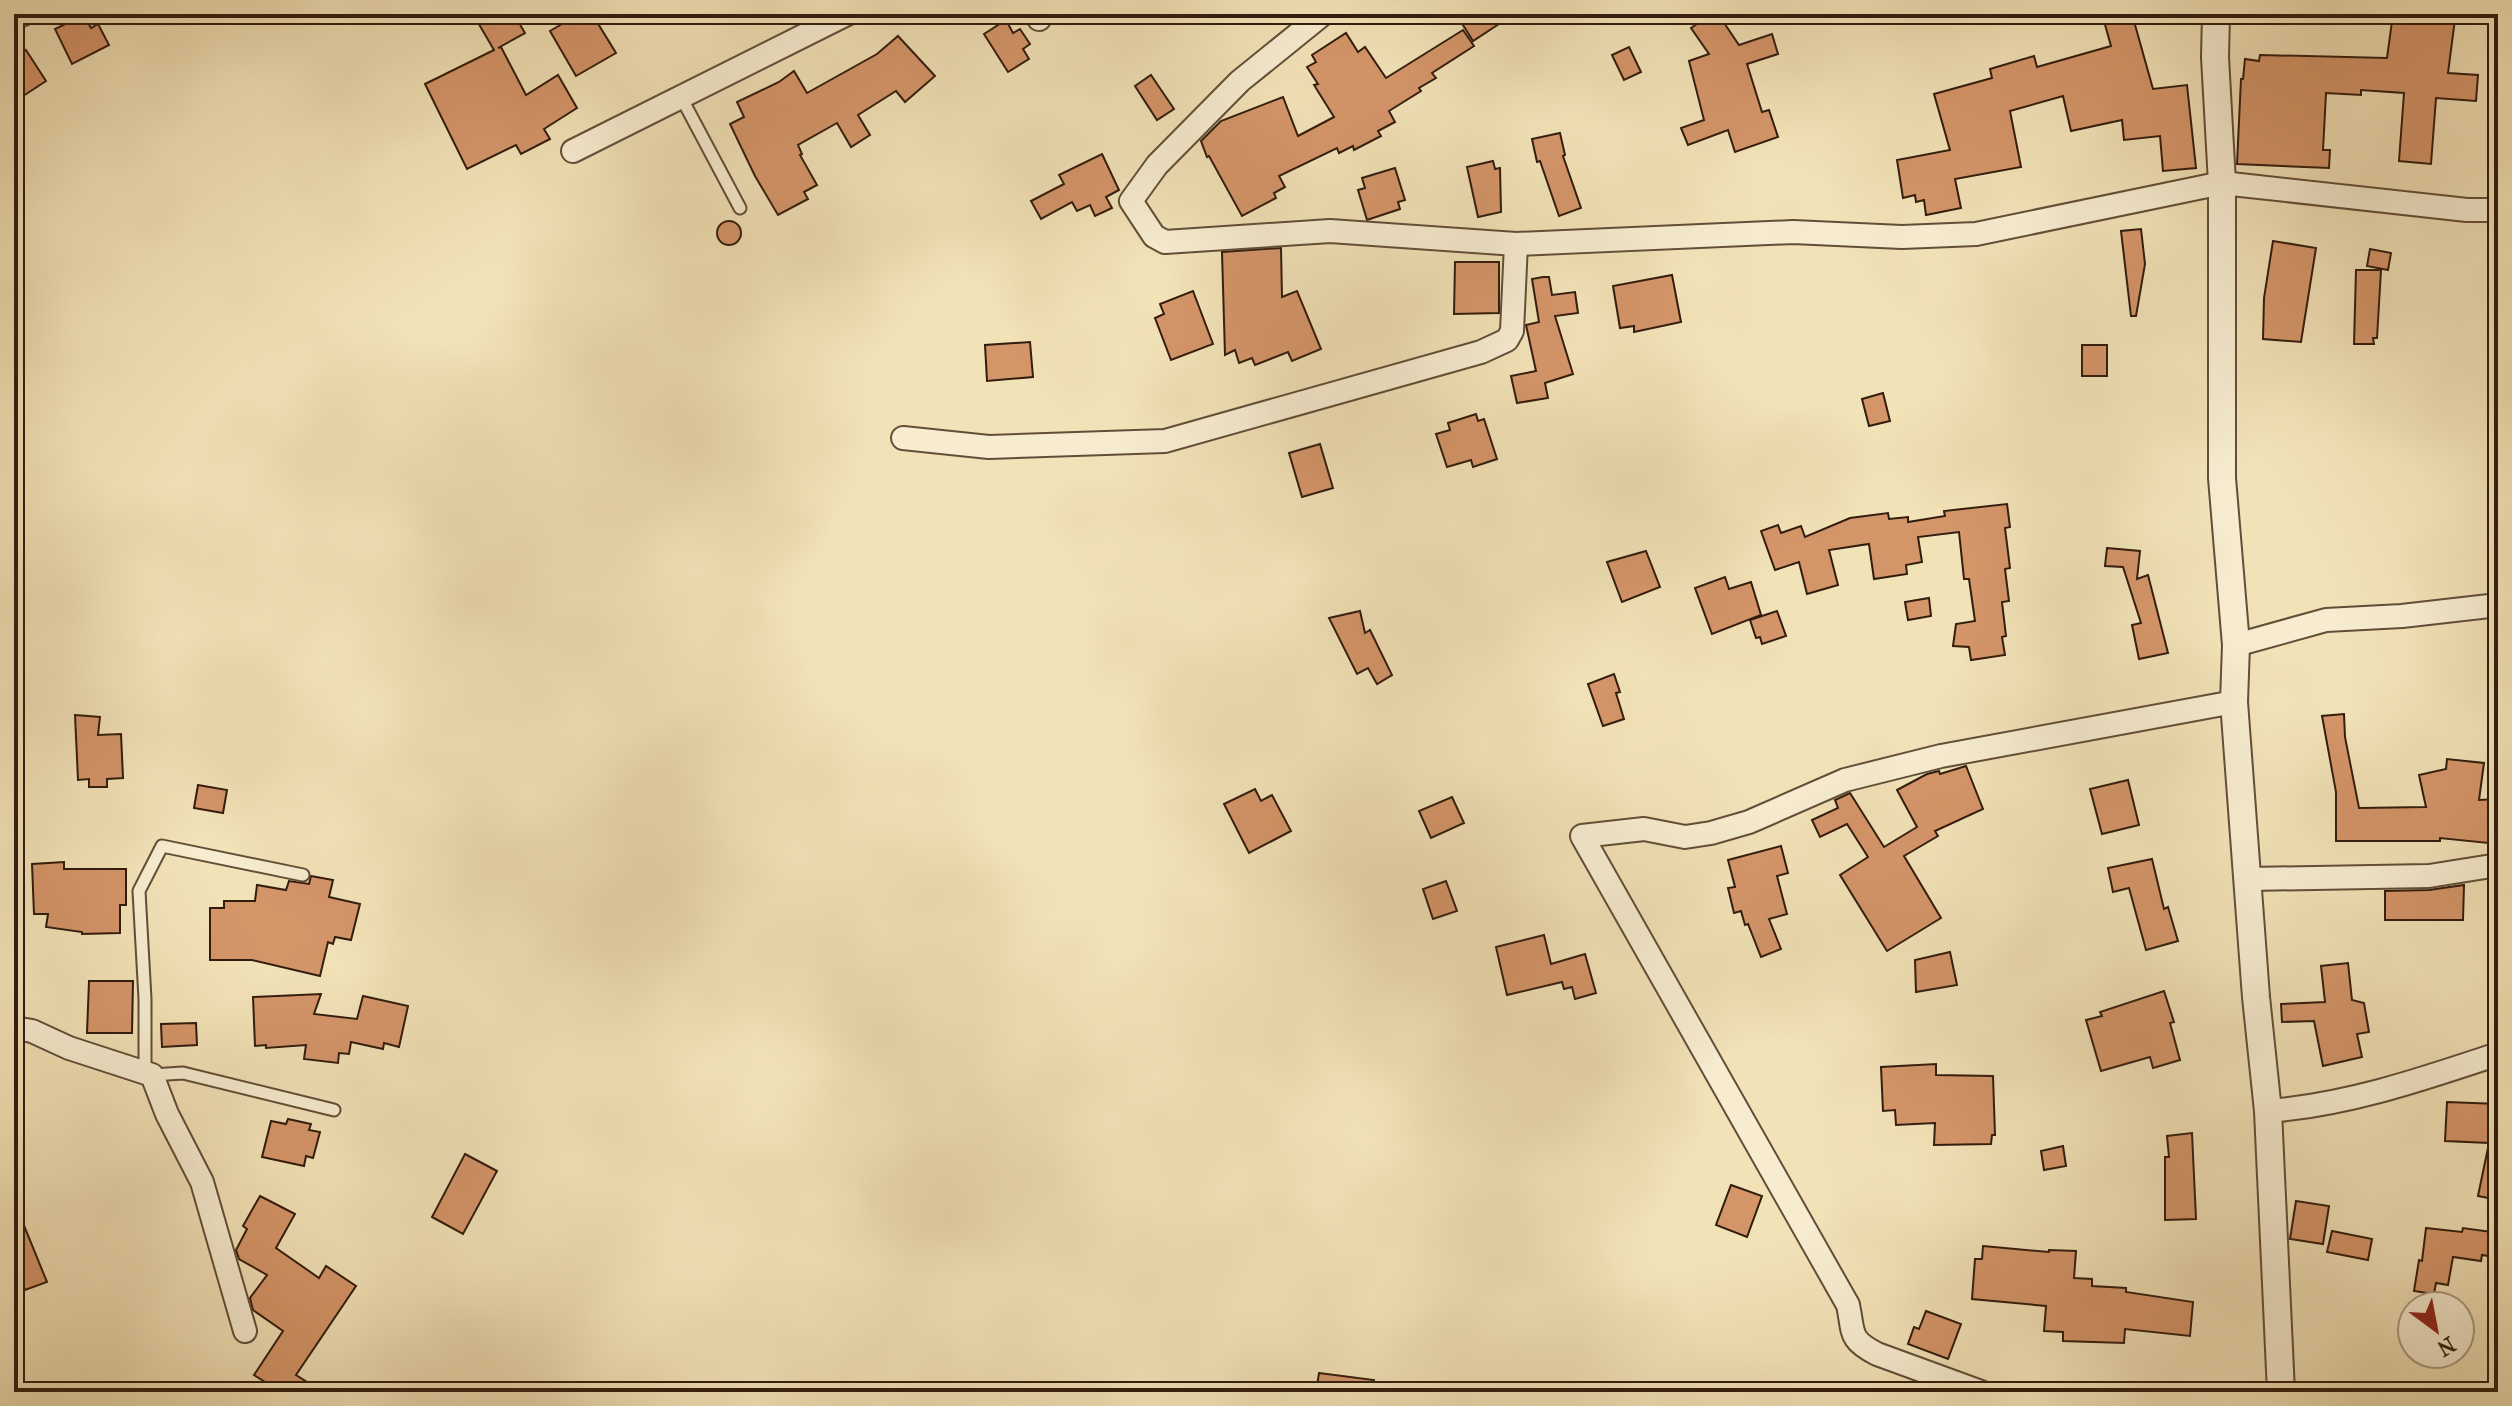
<svg xmlns="http://www.w3.org/2000/svg" width="2512" height="1406" font-family="'IM FELL French Canon',serif">
<rect width="100%" height="100%" fill="#f2e2b7"/>
<filter id="stains"><feTurbulence type="fractalNoise" baseFrequency=".0025" numOctaves="4"/><feColorMatrix values="0 0 0 0 .2 0 0 0 0 .09 0 0 0 0 .02 0 0 0 .5 -.17"/></filter>
<radialGradient id="worn" r=".72"><stop offset=".6" stop-color="#630" stop-opacity="0"/><stop offset="1" stop-color="#630" stop-opacity=".3"/></radialGradient>
<g fill="#d49569" stroke="#321c0e" stroke-width="2">
<path d="M473,14H514L525,33L498,48L501,47L526,95L558,75L577,108L544,129L550,139L521,154L516,145L467,169L425,84L494,50Z"/>
<path d="M579,14H592L616,53L576,76L550,31Z"/>
<path d="M1456,14H1514L1473,41Z"/>
<path d="M1712,14H1718L1739,45L1772,34L1778,54L1747,64L1762,112L1769,110L1778,137L1735,152L1728,130L1688,145L1681,128L1704,120L1689,61L1709,54L1691,28Z"/>
<path d="M2102,14H2132L2153,89L2187,85L2196,168L2163,171L2160,136L2124,140L2122,120L2071,131L2063,96L2010,111L2021,167L1955,179L1961,208L1926,215L1924,200L1916,202L1915,195L1903,198L1897,160L1950,150L1934,94L1992,78L1990,69L2034,56L2037,67L2111,46Z"/>
<path d="M2393,14H2432V16L2455,19L2448,73L2478,75L2476,101L2436,98L2431,164L2399,161L2404,93L2361,90V95L2326,93L2323,150H2330L2329,168L2237,164L2241,79H2243L2245,59L2259,61L2260,55L2387,58Z"/>
<path d="M84,15L91,28L98,24L109,45L72,64L55,29Z"/>
<path d="M1006,20L1013,33L1020,29L1030,44L1023,49L1029,59L1008,72L984,34Z"/>
<path d="M1463,30L1474,46L1432,73L1436,78L1419,88L1421,91L1389,111L1395,122L1378,131L1381,136L1354,150L1353,146L1339,153L1337,148L1279,176L1285,187L1274,193L1276,198L1242,216L1209,156L1207,157L1201,141L1221,121L1283,97L1298,136L1334,117L1314,85L1318,84L1307,67L1316,62L1312,55L1346,33L1358,52L1365,47L1386,78Z"/>
<path d="M898,36L935,76L905,102L896,91L858,115L870,135L851,147L837,123L798,145L802,154L800,155L817,185L804,192L808,199L778,215L755,176L730,124L744,117L737,102L779,82L794,71L807,93L877,54Z"/>
<path d="M1629,47L1641,72L1624,80L1612,55Z"/>
<path d="M26,50L46,81L14,102V58Z"/>
<path d="M1151,75L1174,109L1157,120L1135,86Z"/>
<path d="M1560,133L1565,155L1563,156L1581,208L1559,216L1540,161L1537,162L1532,139Z"/>
<path d="M1102,154L1119,190L1106,197L1112,208L1095,216L1090,205L1077,211L1072,202L1041,219L1031,201L1064,184L1059,175Z"/>
<path d="M1493,161L1495,169L1500,168L1501,212L1478,217L1467,167Z"/>
<path d="M1395,168L1405,200L1398,202L1400,209L1367,220L1358,190L1365,188L1362,178Z"/>
<circle cx="729" cy="233" r="12"/>
<path d="M2141,229L2145,264L2136,316H2131L2121,231Z"/>
<path d="M2273,241L2316,248L2301,342L2263,339L2264,298Z"/>
<path d="M1281,248L1282,297L1297,291L1321,349L1292,361L1288,352L1255,365L1252,358L1239,363L1235,350L1225,355L1222,252Z"/>
<path d="M2370,249L2391,253L2388,270L2367,266Z"/>
<path d="M1455,262H1499V313L1454,314Z"/>
<path d="M2356,270H2381L2377,338H2373L2374,344H2354Z"/>
<path d="M1672,275L1681,322L1634,332V326L1620,328L1613,286Z"/>
<path d="M1543,277H1549L1552,295L1575,292L1578,313L1555,316L1573,374L1545,383L1548,398L1517,403L1511,376L1536,371L1526,325L1539,322L1532,279Z"/>
<path d="M1193,291L1213,344L1171,360L1155,318L1164,314L1160,304Z"/>
<path d="M1030,342L1033,377L987,381L985,345Z"/>
<rect x="2082" y="345" width="25" height="31"/>
<path d="M1883,393L1890,421L1869,426L1862,399Z"/>
<path d="M1476,414L1478,421L1484,419L1497,459L1473,467L1471,460L1447,467L1436,434L1450,430L1448,423Z"/>
<path d="M1320,444L1333,488L1302,497L1289,453Z"/>
<path d="M2007,504L2010,527L2005,528L2010,568L2005,569L2009,601L2002,602L2006,636L2002,637L2005,655L1971,660L1969,647L1953,646L1956,624L1975,621L1969,579H1964L1959,532L1918,537L1922,562L1906,565L1907,574L1874,579L1869,544L1829,550L1838,585L1807,594L1799,562L1775,570L1761,531L1778,525L1781,533L1801,526L1805,537L1850,518L1888,513L1889,519L1908,517V522L1945,516L1944,511Z"/>
<path d="M2107,548L2140,551L2137,579L2148,575L2168,653L2139,659L2132,625L2141,623L2123,567L2105,566Z"/>
<path d="M1646,551L1660,587L1622,602L1607,562Z"/>
<path d="M1725,577L1729,589L1751,582L1761,615L1712,634L1695,588Z"/>
<path d="M1929,598L1931,616L1908,620L1905,602Z"/>
<path d="M1360,611L1365,633L1370,630L1392,675L1377,684L1368,668L1357,674L1329,618Z"/>
<path d="M1777,611L1786,636L1762,644L1760,637L1756,638L1750,620Z"/>
<path d="M1614,674L1620,692L1616,693L1624,719L1603,726L1588,684Z"/>
<path d="M2344,714L2345,737L2359,808L2426,807L2419,775L2446,769L2447,759L2484,763L2479,800L2498,799V844L2440,838V841H2336V792L2322,716Z"/>
<path d="M75,715L100,717L98,735L121,734L123,778L107,779V787H89V779L78,780Z"/>
<path d="M1966,766L1983,809L1935,831L1938,836L1904,856L1941,918L1887,951L1840,875L1868,857L1847,824L1820,837L1812,820L1838,808L1835,800L1850,793L1884,847L1917,827L1897,790L1927,774L1939,771L1940,774Z"/>
<path d="M2128,780L2139,825L2102,834L2090,789Z"/>
<path d="M198,785L227,790L223,813L194,808Z"/>
<path d="M1255,789L1261,801L1272,795L1291,831L1249,853L1224,804Z"/>
<path d="M1452,797L1464,823L1431,838L1419,811Z"/>
<path d="M1781,846L1788,873L1777,876L1787,914L1769,919L1781,949L1761,957L1748,924L1745,925L1741,911L1734,913L1728,888L1735,887L1728,860Z"/>
<path d="M2152,859L2164,909L2168,907L2178,941L2146,950L2129,888L2113,892L2108,868Z"/>
<path d="M64,862V869H126V905H120V933L82,934V932L46,927L48,914H34L32,864Z"/>
<path d="M311,876L333,880L329,897L360,904L351,940L335,937L333,944L328,942L320,976L252,960H210V908H224V901H255L257,885L286,890L289,881L309,884Z"/>
<path d="M1446,881L1457,911L1433,919L1423,889Z"/>
<path d="M2464,885L2463,920H2385V891L2429,890Z"/>
<path d="M1544,935L1551,964L1585,954L1596,993L1575,999L1572,987L1564,989L1562,982L1507,995L1496,947Z"/>
<path d="M1950,952L1957,985L1916,992L1915,960Z"/>
<path d="M2348,963L2352,1000L2364,1003L2369,1032L2357,1034L2362,1057L2323,1066L2314,1021L2282,1022L2281,1004L2325,1002L2321,966Z"/>
<path d="M89,981H133L132,1033H87Z"/>
<path d="M2164,991L2174,1022L2170,1023L2180,1060L2153,1068L2150,1057L2101,1071L2086,1020L2102,1016L2100,1012Z"/>
<path d="M321,994L314,1014L357,1019L363,996L408,1006L399,1047L384,1043L383,1049L351,1042L349,1054L339,1053L338,1063L304,1059L306,1045L266,1048V1045L255,1046L253,997Z"/>
<path d="M196,1023L197,1045L162,1047L161,1024Z"/>
<path d="M1936,1064V1075L1993,1076L1995,1135H1992L1991,1144L1934,1145L1935,1123L1896,1125L1895,1110L1883,1111L1881,1067Z"/>
<path d="M2447,1102L2498,1104V1200L2478,1196L2489,1143L2445,1141Z"/>
<path d="M288,1119L311,1124L309,1130L320,1132L313,1158L306,1156L304,1166L262,1157L271,1121L286,1124Z"/>
<path d="M2192,1133L2196,1219L2165,1220V1157H2169L2167,1136Z"/>
<path d="M2063,1146L2066,1166L2044,1170L2041,1151Z"/>
<path d="M465,1154L497,1171L463,1234L432,1217Z"/>
<path d="M1731,1185L1762,1196L1747,1237L1716,1225Z"/>
<path d="M260,1196L295,1214L276,1248L319,1278L326,1266L356,1286L296,1375L323,1392H281L254,1375L283,1331L253,1310L250,1298L267,1275L239,1259L236,1250L247,1229L243,1226Z"/>
<path d="M14,1201L47,1282L25,1290L14,1261Z"/>
<path d="M2296,1201L2329,1206L2323,1244L2290,1239Z"/>
<path d="M2426,1228L2462,1232L2463,1228L2492,1232L2488,1256L2482,1255L2481,1261L2453,1257L2448,1285L2436,1283L2434,1294L2414,1291L2419,1260L2422,1261Z"/>
<path d="M2332,1231L2372,1239L2368,1260L2327,1252Z"/>
<path d="M1983,1246L2049,1252V1250L2076,1251L2074,1278L2092,1279V1286L2126,1288V1292L2193,1302L2190,1336L2125,1329L2124,1343L2063,1341V1332L2044,1331L2046,1306L1972,1299L1975,1259H1982Z"/>
<path d="M1926,1311L1961,1324L1948,1359L1908,1344L1914,1327L1919,1329Z"/>
<path d="M1319,1373L1374,1380L1373,1392H1316Z"/>
</g>
<g fill="none" stroke-linecap="round" stroke-linejoin="round">
<defs>
<g id="service">
<path d="M681,97L740,208"/>
<path d="M145,1072V999L139,891L162,846L303,875"/>
<path d="M152,1075L183,1073L334,1110"/>
</g>
<g id="minor">
<path d="M1036,14L1039,19"/>
<path d="M1323,14L1240,81L1157,165L1131,201L1154,236L1165,242L1330,231L1516,244L1793,232L1902,237L1976,234L2222,183L2467,210H2498"/>
<path d="M14,18L24,14"/>
<path d="M573,151L847,14"/>
<path d="M903,438L989,447L1165,441L1481,352L1507,340L1512,331L1516,244"/>
<path d="M2236,645L2326,620L2402,616L2498,605"/>
<path d="M2249,879L2429,876L2498,865"/>
<path d="M14,1028L32,1031L69,1048L152,1075L167,1114L202,1182L245,1331"/>
<path d="M2268,1111C2347,1105 2423,1079 2498,1054"/>
<path d="M1981,1392L1877,1354C1848,1339 1854,1333 1848,1305L1582,836L1644,829L1685,837L1711,833L1749,822L1845,780L1941,756L2234,702"/>
</g>
<path id="tertiary" d="M2216,14L2215,57L2222,183V478L2236,645L2234,702L2256,997L2268,1111L2281,1392"/>
</defs>
<use href="#service" stroke="#624e38" stroke-width="15"/>
<use href="#minor" stroke="#624e38" stroke-width="26"/>
<use href="#tertiary" stroke="#624e38" stroke-width="30"/>
<use href="#service" stroke="#f7ecd0" stroke-width="11"/>
<use href="#minor" stroke="#f7ecd0" stroke-width="22"/>
<use href="#tertiary" stroke="#f7ecd0" stroke-width="26"/>
</g>
<rect width="2512" height="1406" fill="none" stroke="#f2e2b7" stroke-width="48"/>
<rect x="16" y="16" width="2480" height="1374" fill="none" stroke="#321c0e" stroke-width="4"/>
<rect x="24" y="24" width="2464" height="1358" fill="none" stroke="#321c0e" stroke-width="2"/>
<g transform="translate(2436 1330) rotate(148)"><circle r="38" fill="#f7ecd0" stroke="#a89982" stroke-width="2"/>
<path d="M0-6L14 30L0 20L-14 30Z" fill="#8f2418"/>
<text y="-12" font-size="22" font-weight="bold" text-anchor="middle" fill="#321c0e">N</text>
</g>
<rect width="100%" height="100%" filter="url(#stains)"/>
<rect width="100%" height="100%" fill="url(#worn)"/>
</svg>
